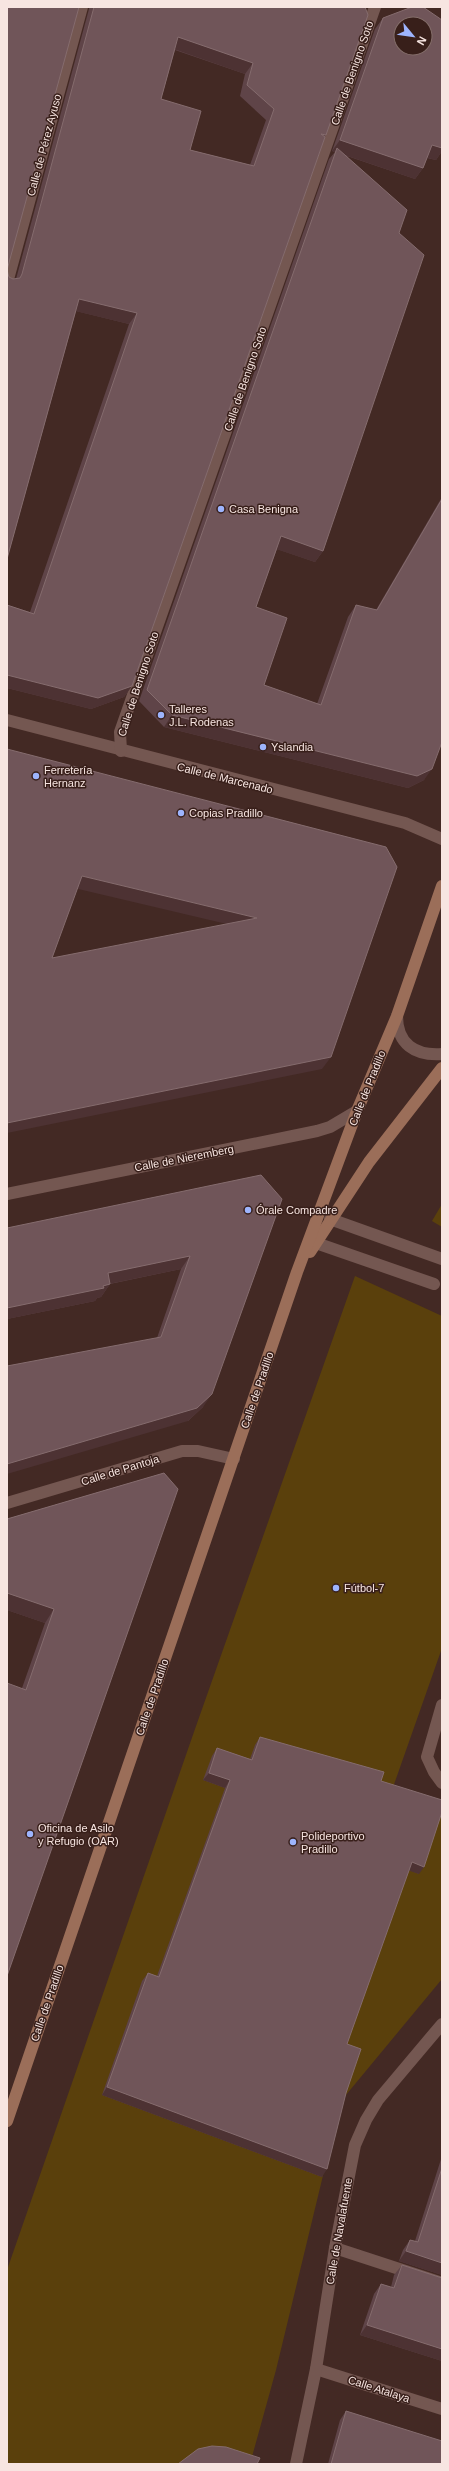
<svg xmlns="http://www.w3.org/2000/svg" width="449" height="2471" font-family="Helvetica,sans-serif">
<rect width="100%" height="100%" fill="#432924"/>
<g fill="#5a400c">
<path d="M442,1204V1227L432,1221Z"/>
<path d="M355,1276L442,1316V1648L391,1793L442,1809V1979L341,2101L276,2370L250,2464H7V2270L195,1729Z"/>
</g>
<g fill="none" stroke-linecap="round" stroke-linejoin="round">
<g stroke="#745751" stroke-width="12">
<path d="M330,1219L442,1259"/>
<path d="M316,1243L434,1284"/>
</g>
<g stroke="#745751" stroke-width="12">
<path d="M7,283L82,7"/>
<path d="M7,720L405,823L442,839"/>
<path d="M121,751L120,732L375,7"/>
<path d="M397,1016C397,1044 415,1056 442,1054"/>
<path d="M7,1194L317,1131L330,1127L357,1111"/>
<path d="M7,1503L182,1451H198L234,1459"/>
<path d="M442,1705L427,1757L434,1772L442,1783"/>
<path d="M335,2248L442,2283"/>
<path d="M316,2369L442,2409"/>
<path d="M296,2464L316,2369L335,2248L355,2145L366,2120L378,2100L442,2024"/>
</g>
<g stroke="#9b6e59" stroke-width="12">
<path d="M310,1252L369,1162L442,1068"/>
<path d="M7,2121L297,1272L357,1111L397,1016L442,886"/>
</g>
</g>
<g fill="#5f4448" fill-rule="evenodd">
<path d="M89,7H365L325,137L132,686L124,697L91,709L7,688V605L30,612L129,324L76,311L7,559V270L9,277L13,279H16L89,9ZM175,50L245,74L240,96L266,120L250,165L190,150L161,99Z"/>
<path d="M383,18L442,20V151L436,160L427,158L423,168L415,179L347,156L399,233L323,551L315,562L277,549L256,607L264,685L317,704L348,617L356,605L376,610L442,497V742L424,780L408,788L164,727L139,701L329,159L335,152L332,151L375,29Z"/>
<path d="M261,1175L203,1407L188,1421L157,1338L181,1269L110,1284L101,1297L97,1298L95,1301L7,1319Z"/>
<path d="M164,1473L7,1976L22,1688L45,1623L7,1610V1519Z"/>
<path d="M260,1737L381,1781L419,1874L409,1870L347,2044L346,2093L322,2177L102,2095L142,1981L148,1973L157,1976L225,1788L203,1780L212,1756L217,1748L250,1759L255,1745Z"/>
<path d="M442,2156V2275L399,2261L403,2250L410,2240L415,2241Z"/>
<path d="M402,2265L442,2278V2361L360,2335L374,2294L381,2284L391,2287L394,2275Z"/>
<path d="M346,2411L442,2464H328L340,2420Z"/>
</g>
<g fill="#4d3233">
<path d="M178,37L253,63L245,74L171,48Z"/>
<path d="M340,140L423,168L415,179L336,152L337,148L335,152L332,151Z"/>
<path d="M432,145L442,148V151L436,160L424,157Z"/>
<path d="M79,299L137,313L129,324L71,310Z"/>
<path d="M281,536L323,551L315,562L273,548Z"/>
<path d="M7,675L132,686L124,697L91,709L7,688Z"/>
<path d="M172,715L432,769L424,780L408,788L164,727Z"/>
<path d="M82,876L257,918L248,929L74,888Z"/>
<path d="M331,1057L322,1069L7,1133V1123Z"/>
<path d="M190,1256L181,1269L99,1286L108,1273Z"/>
<path d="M110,1284L101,1297L97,1298L95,1301L7,1319V1308Z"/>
<path d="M212,1394L203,1407L188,1421L7,1474V1464Z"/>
<path d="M7,1593L54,1609L45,1623L7,1610Z"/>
<path d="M209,1773L230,1780L225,1788L203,1780Z"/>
<path d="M412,1862L424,1867L419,1874L407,1870Z"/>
<path d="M107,2087L327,2169L322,2177L102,2095Z"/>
<path d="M406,2251L442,2263V2275L399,2261Z"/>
<path d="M367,2325L442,2349V2361L360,2335Z"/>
</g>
<g fill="#705559" stroke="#856c6e" fill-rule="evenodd">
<path d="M7,7H79L7,270L9,277L13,279L20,278L22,274L94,7H365L368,15L326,135L321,134L325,137L132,686L98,698L7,675V605L34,614L137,313L79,299L7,559ZM178,37L253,63L247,85L274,109L254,166L190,150L201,111L161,99Z"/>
<path d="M412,7H423L442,20V148L432,145L423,168L340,140L383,18ZM401,24H425V48H401Z"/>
<path d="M337,148L407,210L399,233L424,255L323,551L281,536L256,607L287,618L264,685L321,705L356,605L377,610L442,499V742L432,769L417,776L172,715L147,690Z"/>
<path d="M7,749L386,847L397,867L331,1057L7,1123ZM82,876L257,918L52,958Z"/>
<path d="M261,1175L282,1199L212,1394L197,1408L7,1464V1366L161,1337L190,1256L108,1273L110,1284L103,1286L104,1288L7,1308V1228Z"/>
<path d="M164,1473L178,1489L7,1976V1683L26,1690L54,1609L7,1593V1519Z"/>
<path d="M260,1737L384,1772L381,1781L442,1800V1812L424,1867L412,1862L347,2044L361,2049L346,2093L327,2169L107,2087L148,1973L159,1977L230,1780L209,1773L217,1748L252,1760Z"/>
<path d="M442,2168V2263L406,2251L410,2240L418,2242Z"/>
<path d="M402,2265L442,2278V2349L367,2325L381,2284L394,2288Z"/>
<path d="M346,2411L442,2441V2464H331Z"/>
<path d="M212,2446L226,2447L260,2458L257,2464H178L198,2449Z"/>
</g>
<g fill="#9db4fd" stroke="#381f1a" stroke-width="1.5">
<circle cx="221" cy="509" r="4"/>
<circle cx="161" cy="715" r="4"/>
<circle cx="263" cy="747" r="4"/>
<circle cx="36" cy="776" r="4"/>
<circle cx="181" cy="813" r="4"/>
<circle cx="248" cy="1210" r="4"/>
<circle cx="336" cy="1588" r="4"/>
<circle cx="30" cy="1834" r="4"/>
<circle cx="293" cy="1842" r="4"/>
</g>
<g text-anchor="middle" stroke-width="3" stroke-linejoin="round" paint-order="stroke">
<g font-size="11" fill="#f7e5e1" stroke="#381f1a">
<text transform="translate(352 73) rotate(-71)" y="4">Calle de Benigno Soto</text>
<text transform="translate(44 145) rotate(-75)" y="4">Calle de Pérez Ayuso</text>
<text transform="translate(245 379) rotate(-71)" y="4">Calle de Benigno Soto</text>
<text transform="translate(138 684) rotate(-72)" y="4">Calle de Benigno Soto</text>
<text transform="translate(225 778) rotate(14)" y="4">Calle de Marcenado</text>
<text transform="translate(367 1088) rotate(-68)" y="4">Calle de Pradillo</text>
<text transform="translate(184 1158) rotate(-11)" y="4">Calle de Nieremberg</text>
<text transform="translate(257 1390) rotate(-71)" y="4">Calle de Pradillo</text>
<text transform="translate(120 1470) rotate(-17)" y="4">Calle de Pantoja</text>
<text transform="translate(152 1697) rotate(-71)" y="4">Calle de Pradillo</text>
<text transform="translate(47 2003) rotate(-71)" y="4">Calle de Pradillo</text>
<text transform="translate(339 2231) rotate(-80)" y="4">Calle de Navalafuente</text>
<text transform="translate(379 2389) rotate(18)" y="4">Calle Atalaya</text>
</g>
<g font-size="11" fill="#f7e5e1" stroke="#381f1a" text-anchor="start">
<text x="229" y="513">Casa Benigna</text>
<text x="169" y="713">Talleres<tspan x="169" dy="13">J.L. Rodenas</tspan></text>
<text x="271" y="751">Yslandia</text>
<text x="44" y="774">Ferretería<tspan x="44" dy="13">Hernanz</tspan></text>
<text x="189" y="817">Copias Pradillo</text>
<text x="256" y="1214">Órale Compadre</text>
<text x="344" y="1592">Fútbol-7</text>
<text x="38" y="1832">Oficina de Asilo<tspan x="38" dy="13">y Refugio (OAR)</tspan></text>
<text x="301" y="1840">Polideportivo<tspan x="301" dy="13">Pradillo</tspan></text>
</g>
</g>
<rect width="449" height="2471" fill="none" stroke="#f7e5e1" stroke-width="16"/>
<g transform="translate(413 36) rotate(119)"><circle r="19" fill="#381f1a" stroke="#846e6a"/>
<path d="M0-3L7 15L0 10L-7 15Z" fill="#9db4fd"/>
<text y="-6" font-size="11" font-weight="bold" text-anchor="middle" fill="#f7e5e1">N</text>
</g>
</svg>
